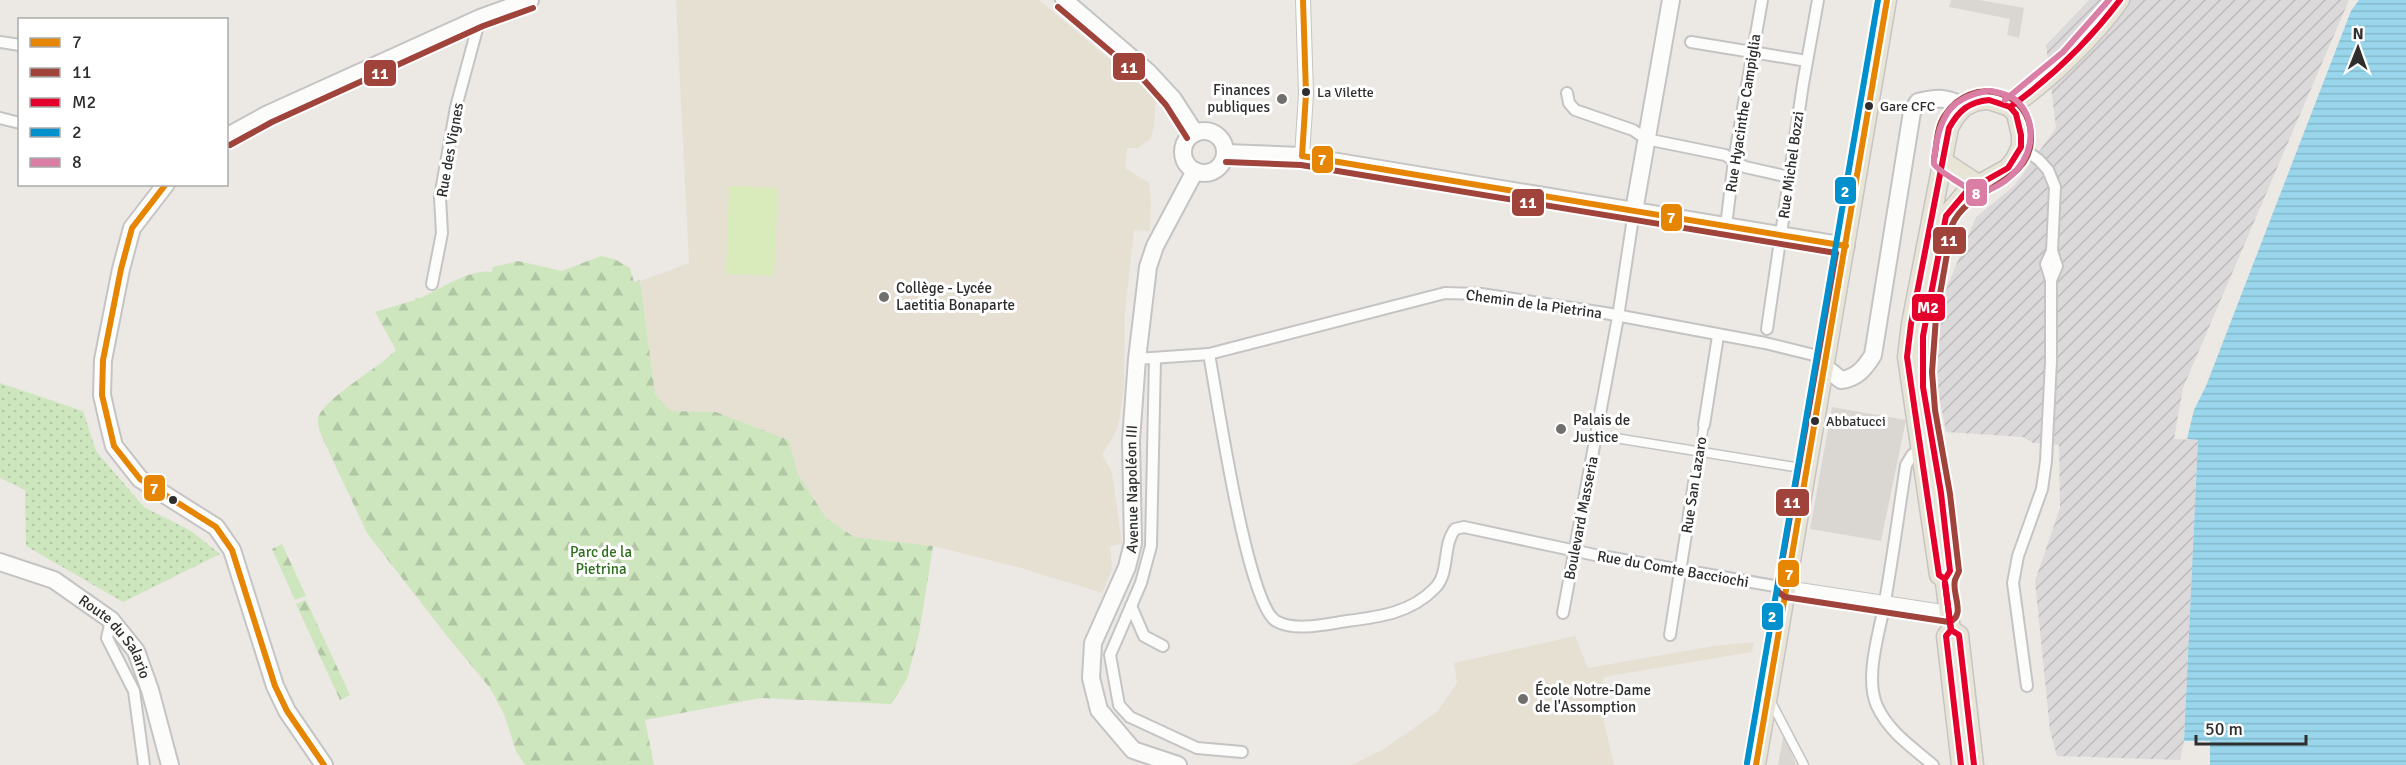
<svg xmlns="http://www.w3.org/2000/svg" width="2406" height="765" font-family="Signika,sans-serif">
<defs>
<pattern id="industrial-furrows" width="10" height="10" patternUnits="userSpaceOnUse" patternTransform="scale(1.5)"><rect width="10" height="10" fill="#dcd9db"/><path d="M-1 1l2-2M0 10L10 0M9 11l2-2" fill="none" stroke="#bdbbbc"/></pattern>
<pattern id="grass-dots" width="8" height="8" patternUnits="userSpaceOnUse" patternTransform="scale(1.5)"><rect width="8" height="8" fill="#cee6be"/><path d="M2 2h.1M6 6h.1" fill="none" stroke="#b1c6a4" stroke-width="1.8" stroke-linecap="round"/></pattern>
<pattern id="forest-firs" width="22" height="20" patternUnits="userSpaceOnUse" patternTransform="scale(1.5)"><rect width="22" height="20" fill="#cee6be"/><path d="M5 1l3.5 6h-7zM16 11l3.5 6h-7z" fill="#b1c6a4"/></pattern>
<pattern id="water-rules" width="6" height="5" patternUnits="userSpaceOnUse" patternTransform="scale(1.5)"><rect width="6" height="5" fill="#99d6ec"/><path d="M0 2.5h6" fill="none" stroke="#84b8cb"/></pattern>
</defs>
<rect width="100%" height="100%" fill="#ece8e4"/>
<path fill="url(#industrial-furrows)" d="M2089,0H2349L2183,388L2174,439L2198,440L2184,741L2180,760L2057,756L2050,731L2035,581L2060,508L2059,445L2033,443L2023,437L1946,432L1937,384L1940,304L1976,217L2014,186L2056,128L2046,45Z"/>
<g fill="#e6e0d3">
<path d="M676,0H1039L1156,98L1154,128L1150,139L1138,148H1127L1125,168L1149,183L1151,199L1150,231L1134,230L1125,314L1124,388L1118,428L1102,455L1112,472L1122,544L1110,546L1112,569L1102,593L1021,568L933,546L853,537L826,518L817,507L798,474L789,440L716,412L671,411L655,394L640,281L689,263Z"/>
<path d="M1575,636L1588,668L1713,646L1754,642L1752,652L1604,677L1601,687L1600,704L1614,765H1351L1382,750L1437,712L1457,683L1454,663Z"/>
</g>
<path fill="url(#grass-dots)" d="M0,383L83,411L96,451L144,507L191,531L220,554L123,602L26,546L25,490L0,478Z"/>
<g fill="url(#forest-firs)">
<path d="M601,256L614,259L630,268L634,282L640,280L655,394L671,411L716,412L789,440L798,474L826,518L854,537L933,546L919,634L907,679L891,704L761,698L645,720L654,765H525L516,751L504,714L490,688L447,636L367,533L322,437C320,431 317,425 318,419C322,399 381,367 396,350L375,312L415,300V298H421C439,289 472,268 492,272L493,267L518,261L562,271Z"/>
<path d="M282,544L306,596L295,600L272,549Z"/>
<path d="M306,600L350,695L340,700L296,604Z"/>
</g>
<path fill="#d9eabb" d="M729,186L778,188L774,276L726,274Z"/>
<g fill="#dad6d2">
<path d="M1951,0H1979L2024,8L2019,38L2007,35L2010,19L1949,7Z"/>
<path d="M1832,407L1906,420L1881,541L1810,529Z"/>
<path d="M1784,733L1796,765H1778Z"/>
</g>
<path fill="url(#water-rules)" d="M2359,0H2406V765H2210V741H2184L2198,440L2187,439L2194,410L2206,386L2351,11Z"/>
<g fill="none" stroke-linecap="round" stroke-linejoin="round">
<defs>
<g id="pedestrian">
<path d="M1597,435L1807,469"/>
<path d="M1695,477L1704,425"/>
<path d="M1771,702L1804,765"/>
</g>
<g id="minor">
<path d="M0,42L20,45"/>
<path d="M1691,42L1807,61"/>
<path d="M1567,93L1569,103L1575,110L1633,130L1646,139L1725,155L1745,167L1789,177"/>
<path d="M0,118L20,123"/>
<path d="M2021,147L2039,160L2048,170L2055,187L2052,251L2057,266L2051,280"/>
<path d="M1726,226L1734,160L1762,0"/>
<path d="M432,284L442,233L440,197L456,107L480,18"/>
<path d="M1767,329L1803,84L1818,0"/>
<path d="M1209,354C1217,396 1247,604 1276,621C1295,632 1327,624 1347,621C1379,617 1411,613 1435,588C1450,573 1442,546 1455,529L1464,527L1595,555L1786,588"/>
<path d="M1137,359L1209,354L1445,293L1481,294L1605,313L1765,343L1826,358"/>
<path d="M1155,359L1151,546L1141,583L1110,655L1119,705L1130,717L1197,748L1242,752"/>
<path d="M1704,425L1718,336"/>
<path d="M1920,450L1912,455L1906,465C1899,510 1893,556 1885,601C1880,631 1864,677 1877,706C1889,732 1912,747 1933,765"/>
<path d="M1131,606L1144,636L1163,646"/>
<path d="M1563,613L1618,317L1634,211"/>
<path d="M111,620L107,638L134,691L144,765"/>
<path d="M1670,635L1695,477"/>
<path d="M2027,686L2013,583L2018,556L2042,489L2046,461L2051,361V280L2046,264L2052,251"/>
</g>
<g id="tertiary">
<path d="M1302,156L1306,94L1303,0"/>
<path d="M1786,588L1949,613"/>
</g>
<g id="secondary">
<path d="M1064,0L1148,72L1173,99L1195,133"/>
<circle cx="1204" cy="152" r="21"/>
<path d="M226,137L268,114L480,18L530,0"/>
<path d="M1226,153L1302,156L1846,246"/>
<path d="M166,184L132,228L121,269L103,360L102,395L109,426L114,446L140,479L216,527L232,550L275,686L287,711L324,765"/>
<path d="M1634,211L1671,0"/>
<path d="M1825,367L1841,380C1857,378 1865,368 1873,355L1912,112L1918,102C1937,97 1948,97 1964,107"/>
<path id="s1" d="M0,562L54,580L111,620L136,651L150,690L170,765"/>
<path id="s2" d="M1178,765L1133,750L1099,710L1091,678L1093,643L1127,567L1133,543L1131,440L1137,359L1148,267L1155,246L1195,171"/>
</g>
<g id="primary">
<path d="M2010,107C2047,82 2094,37 2120,0"/>
<path d="M1943,161L1978,184"/>
<path d="M1945,579L1950,571L1941,493L1923,387V336L1946,216L1967,191L2008,168L2015,159L2021,147V135L2016,114L2010,107L1989,100L1977,101L1964,107L1955,117L1949,128L1911,324L1907,357L1939,575L1945,579V583L1951,630L1946,636L1961,765"/>
<path d="M1951,630L1959,635L1974,765"/>
<path d="M1756,765L1887,0"/>
</g>
</defs>
<use href="#pedestrian" stroke="#c5c4c5" stroke-width="11"/>
<use href="#minor" stroke="#c5c4c5" stroke-width="14"/>
<use href="#tertiary" stroke="#c5c4c5" stroke-width="16"/>
<use href="#secondary" stroke="#c5c4c5" stroke-width="20"/>
<use href="#primary" stroke="#c6c5c4" stroke-width="21"/>
<use href="#pedestrian" stroke="#fcfcfb" stroke-width="8"/>
<use href="#minor" stroke="#fcfcfb" stroke-width="10"/>
<use href="#tertiary" stroke="#fcfcfb" stroke-width="14"/>
<use href="#secondary" stroke="#fcfcfb" stroke-width="16"/>
<use href="#primary" stroke="#e8e4d6" stroke-width="18"/>
<defs>
<g id="bus-1">
<path d="M1303,0L1306,94L1302,156L1846,246"/>
<path d="M166,184L132,228L121,269L103,360L102,395L114,446L140,479L216,527L232,550L275,686L287,711L324,765"/>
<path d="M1756,765L1887,0"/>
</g>
<g id="bus-2">
<path d="M1058,7L1142,78L1166,105L1187,138"/>
<path d="M230,145L272,122L483,26L533,8"/>
<path d="M1226,162L1301,165L1836,253L1777,591L1785,597L1949,622C1967,616 1951,593 1955,580C1956,577 1958,574 1959,571L1950,494L1935,410L1932,372L1936,317L1952,225C1969,186 2029,185 2031,140C2033,89 1971,74 1945,115C1936,128 1937,145 1934,159"/>
</g>
<g id="bus-3">
<path d="M1989,100L2010,107L2016,114L2021,135V147L2008,168L1967,191L1946,216L1923,336V387L1941,493L1950,571L1945,579L1939,575L1907,357L1911,324L1949,128C1959,110 1969,102 1989,100Z"/>
<path d="M2010,107C2052,77 2089,41 2120,0"/>
<path d="M1945,583L1951,630"/>
<path d="M1945,583L1951,630"/>
<path d="M1951,630L1959,635L1974,765"/>
<path d="M1951,630L1946,636L1961,765"/>
</g>
<path id="bus-4" d="M1747,763L1878,0"/>
<g id="bus-5">
<path d="M1987,91C1954,97 1942,112 1936,145C1936,150 1933,158 1934,164C1937,170 1970,190 1977,193C2008,187 2035,159 2030,126C2028,115 2023,105 2013,98C2007,94 1999,93 1991,91"/>
<path d="M2005,100L2063,52L2109,0"/>
</g>
</defs>
<use href="#bus-1" stroke="#fff" stroke-width="10"/>
<use href="#bus-2" stroke="#fff" stroke-width="10"/>
<use href="#bus-3" stroke="#fff" stroke-width="10"/>
<use href="#bus-4" stroke="#fff" stroke-width="10"/>
<use href="#bus-5" stroke="#fff" stroke-width="10"/>
<use href="#bus-1" stroke="#e68502" stroke-width="6"/>
<use href="#bus-2" stroke="#9f433b" stroke-width="6"/>
<use href="#bus-3" stroke="#e4002b" stroke-width="6"/>
<use href="#bus-4" stroke="#0090cd" stroke-width="6"/>
<use href="#bus-5" stroke="#db7ea5" stroke-width="6"/>
</g>
<g fill="#2e2e2e" stroke="#fff" stroke-width="2">
<circle cx="1306" cy="92" r="5"/>
<circle cx="1869" cy="106" r="5"/>
<circle cx="1815" cy="421" r="5"/>
<circle cx="173" cy="500" r="5"/>
</g>
<g fill="#706f6e" stroke="#fff" stroke-width="2">
<circle cx="1282" cy="99" r="6"/>
<circle cx="884" cy="297" r="6"/>
<circle cx="1561" cy="429" r="6"/>
<circle cx="1523" cy="699" r="6"/>
</g>
<g text-anchor="middle" stroke-width="6" stroke-linejoin="round" paint-order="stroke">
<g font-size="14" fill="#2e2e2e" stroke="#fff" text-anchor="start">
<text x="1317" y="97">La Vilette</text>
<text x="1880" y="111">Gare CFC</text>
<text x="1826" y="426">Abbatucci</text>
</g>
<g font-size="15" fill="#2e2e2e" stroke="#fff" text-anchor="start">
<text x="1270" y="95" text-anchor="end">Finances<tspan x="1270" dy="17">publiques</tspan></text>
<text x="896" y="293">Collège - Lycée<tspan x="896" dy="17">Laetitia Bonaparte</tspan></text>
<text x="1573" y="425">Palais de<tspan x="1573" dy="17">Justice</tspan></text>
<text x="1535" y="695">École Notre-Dame<tspan x="1535" dy="17">de l'Assomption</tspan></text>
</g>
<g font-size="15" fill="#2e2e2e" stroke="#fff">
<text transform="translate(1743 113) rotate(-81)" y="5">Rue Hyacinthe Campiglia</text>
<text transform="translate(450 150) rotate(-80)" y="5">Rue des Vignes</text>
<text transform="translate(1791 165) rotate(-82)" y="5">Rue Michel Bozzi</text>
<text transform="translate(1534 304) rotate(8)" y="5">Chemin de la Pietrina</text>
<text transform="translate(1694 485) rotate(-81)" y="5">Rue San Lazaro</text>
<text dy="5" stroke="none"><textPath href="#s2" startOffset="330">Avenue Napoléon III</textPath></text>
<text transform="translate(1581 518) rotate(-79)" y="5">Boulevard Masseria</text>
<text transform="translate(1673 569) rotate(10)" y="5">Rue du Comte Bacciochi</text>
<text dy="5" stroke="none"><textPath href="#s1" startOffset="142">Route du Salario</textPath></text>
</g>
<g font-size="15" fill="#2c6e1b" stroke="#fff">
<text x="601" y="557">Parc de la<tspan x="601" dy="17">Pietrina</tspan></text>
</g>
</g>
<g stroke="#fff" stroke-width="2">
<rect x="1112" y="52" width="34" height="29" rx="6" fill="#9f433b"/>
<rect x="363" y="59" width="34" height="28" rx="6" fill="#9f433b"/>
<rect x="1311" y="145" width="23" height="29" rx="6" fill="#e68502"/>
<rect x="1834" y="176" width="23" height="29" rx="6" fill="#0090cd"/>
<rect x="1965" y="178" width="23" height="29" rx="6" fill="#db7ea5"/>
<rect x="1511" y="188" width="34" height="29" rx="6" fill="#9f433b"/>
<rect x="1660" y="203" width="23" height="29" rx="6" fill="#e68502"/>
<rect x="1932" y="226" width="35" height="29" rx="6" fill="#9f433b"/>
<rect x="1911" y="293" width="35" height="29" rx="6" fill="#e4002b"/>
<rect x="143" y="474" width="23" height="28" rx="6" fill="#e68502"/>
<rect x="1775" y="488" width="35" height="29" rx="6" fill="#9f433b"/>
<rect x="1777" y="559" width="23" height="29" rx="6" fill="#e68502"/>
<rect x="1761" y="602" width="23" height="29" rx="6" fill="#0090cd"/>
</g>
<g font-size="16" text-anchor="middle" font-weight="bold" fill="#fff">
<text x="1129" y="73">11</text>
<text x="380" y="79">11</text>
<text x="1322" y="165">7</text>
<text x="1845" y="197">2</text>
<text x="1976" y="199">8</text>
<text x="1528" y="208">11</text>
<text x="1671" y="223">7</text>
<text x="1949" y="246">11</text>
<text x="1928" y="313">M2</text>
<text x="154" y="494">7</text>
<text x="1792" y="508">11</text>
<text x="1789" y="580">7</text>
<text x="1772" y="622">2</text>
</g>
<rect x="18" y="18" width="210" height="168" fill="#ffffff" stroke="#ababab" stroke-width="1.5"/>
<rect x="30" y="38" width="30" height="9" fill="#e68502" stroke="#ababab" stroke-width="1.5"/>
<text x="72" y="48" font-size="18" fill="#2e2e2e">7</text>
<rect x="30" y="68" width="30" height="9" fill="#9f433b" stroke="#ababab" stroke-width="1.5"/>
<text x="72" y="78" font-size="18" fill="#2e2e2e">11</text>
<rect x="30" y="98" width="30" height="9" fill="#e4002b" stroke="#ababab" stroke-width="1.5"/>
<text x="72" y="108" font-size="18" fill="#2e2e2e">M2</text>
<rect x="30" y="128" width="30" height="9" fill="#0090cd" stroke="#ababab" stroke-width="1.5"/>
<text x="72" y="138" font-size="18" fill="#2e2e2e">2</text>
<rect x="30" y="158" width="30" height="9" fill="#db7ea5" stroke="#ababab" stroke-width="1.5"/>
<text x="72" y="168" font-size="18" fill="#2e2e2e">8</text>
<g transform="translate(2358 48) rotate(1)" stroke="#ffffff" stroke-width="4.5" paint-order="stroke">
<path d="M0-4.5L10 22L0 15L-10 22Z" fill="#2e2e2e"/>
<text y="-9" font-size="16" font-weight="bold" text-anchor="middle" fill="#2e2e2e">N</text>
</g>
<path d="M2196 735v9h110v-9" fill="none" stroke="#2e2e2e" stroke-width="3"/>
<text x="2205" y="735" font-size="18" fill="#2e2e2e" stroke="#ffffff" stroke-width="4.5" paint-order="stroke">50 m</text>
</svg>
